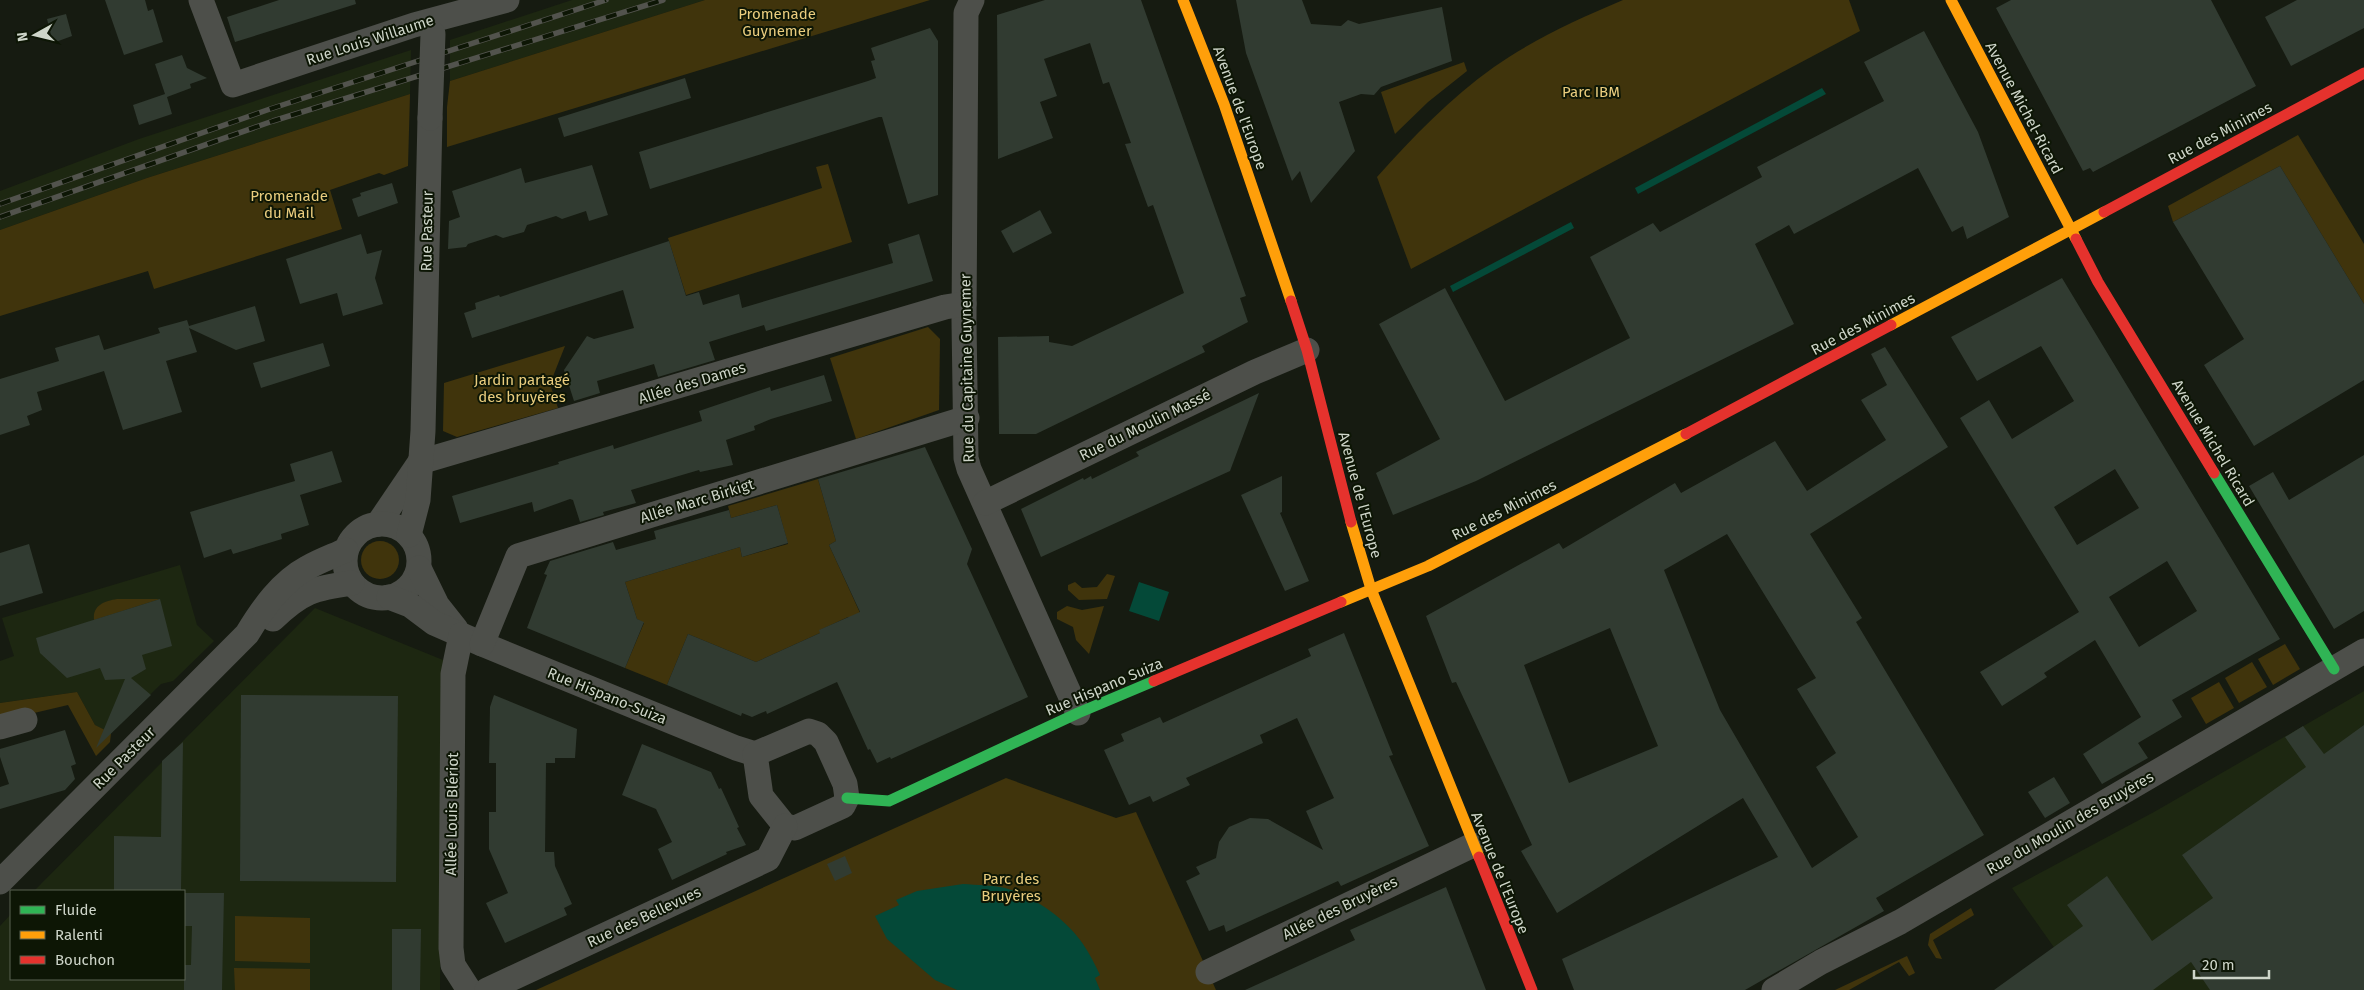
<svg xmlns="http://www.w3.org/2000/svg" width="2364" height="990" font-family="'Fira Sans',sans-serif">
<rect width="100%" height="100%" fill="#161b11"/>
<g fill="#1d2711">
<path d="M572,0H705L450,81V40Z"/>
<path d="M411,50L410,94L147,178L0,230V191L139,139Z"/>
<path d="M180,565L197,625L214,641L173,681L161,684L111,733L95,725L77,692L0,703V661L14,656L2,618Z"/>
<path d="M315,608L443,660L440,990H0V926L11,914V979H184V891H34Z"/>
<path d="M2364,691V990H2084L2012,888L2154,812Z"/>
</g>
<g fill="#40340c">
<path d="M705,0H930L447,147V107L450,81Z"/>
<path d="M1623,0H1849L1860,31L1411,269L1377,177C1413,137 1450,98 1494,67C1534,39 1578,19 1623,0Z"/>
<path d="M1464,62L1467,71L1428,102L1395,134L1381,92Z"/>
<path d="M410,94L408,166L384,175L379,173L330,190L342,229L154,289L148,271L0,316V230L147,178Z"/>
<path d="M2298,135L2364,244V304L2280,166L2173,222L2168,206Z"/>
<path d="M828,164L852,242L686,295L668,238L822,188L816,167Z"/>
<path d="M928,327L940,339L939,410L856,439L830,358Z"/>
<path d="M565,346L550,384L558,408L457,437L443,431L444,383Z"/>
<path d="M818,479L836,541L829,545L866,626L848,617L820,630V633L756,662L688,634L667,685L625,668L644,623L637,619L625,582L740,547L742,557L788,544L777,505L731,518L728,506Z"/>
<circle cx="380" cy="560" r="19"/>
<path d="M1107,574L1115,576L1107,599L1079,600L1068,590V585L1075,582L1082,588L1097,587Z"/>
<path d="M117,599H160L94,620C92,605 105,601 117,599Z"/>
<path d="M1067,606L1082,610L1104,606L1089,654L1076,640L1073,627L1057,619V612Z"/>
<path d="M2285,644L2300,669L2273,685L2258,659Z"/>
<path d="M2252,662L2267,687L2239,703L2225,678Z"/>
<path d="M2219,682L2234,708L2206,724L2191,698Z"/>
<path d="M77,692L95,725L111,733L110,742L96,756L68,705L0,721V703Z"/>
<path d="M1006,778L1116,818L1136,812L1216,990H536Z"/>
<path d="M1971,908L1974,915L1933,940L1942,959L1936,958L1928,945L1930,934Z"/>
<path d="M235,916L310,918V963L235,961Z"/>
<path d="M1907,956L1915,973L1909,976L1899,962L1849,990H1835Z"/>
<path d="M234,968L310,969V990H235Z"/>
</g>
<g fill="#044938">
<path d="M1822,88L1826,94L1638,194L1635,188Z"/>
<path d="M1571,222L1574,228L1453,292L1450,286Z"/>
<path d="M1139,582L1169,592L1159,621L1129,611Z"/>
<path d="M963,884C977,885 992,885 1005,888C1034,896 1067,920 1083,944C1090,954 1095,965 1100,975L1095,978L1100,990H957L935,980L887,939L875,916L899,905L896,900L917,891Z"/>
</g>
<g fill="#313b31" fill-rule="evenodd">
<path d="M105,0H145L148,11L153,9L163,42L124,55Z"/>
<path d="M279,0H355L356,4L235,42L227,17Z"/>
<path d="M1045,0H1141L1246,296L1240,298L1248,322L1202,346L1205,352L1036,434H999L998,337L1049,336V342L1072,346L1184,293L1153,205L1148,207L1125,144L1131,143L1109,82L1103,84L1090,43L1044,59L1057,96L1040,102L1053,138L998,159L997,15Z"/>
<path d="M1236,0H1302L1311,24L1341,26L1348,20L1359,24L1442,7L1452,61L1381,87L1374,95L1361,94L1339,102L1355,151L1311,203L1300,171L1292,181L1246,53Z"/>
<path d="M2011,0H2211L2256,86L2093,172L2090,168L2083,171L1996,8Z"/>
<path d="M2297,0H2364V28L2291,66L2265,17Z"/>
<path d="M66,14L72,36L53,43L47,19Z"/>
<path d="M930,28L938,41V195L908,204L882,117H879L650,189L639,152L868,81L876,78L871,61L875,60L871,48Z"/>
<path d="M1924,31L1978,132L2009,217L1967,239L1963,226L1952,232L1918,168L1794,234L1789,225L1755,244L1794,324L1476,481L1393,515L1376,473L1440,439L1379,324L1445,288L1505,401L1630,338L1590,257L1653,223L1660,232L1762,177L1757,167L1884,101L1864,62Z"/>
<path d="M182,55L187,68L207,78L190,84L191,88L167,97L172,114L139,125L133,105L165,94L155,64Z"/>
<path d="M685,78L691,98L564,137L558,118Z"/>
<path d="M592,165L608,215L589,221L586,211L562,219L556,216L527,225L524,232L503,238L496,235L468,244L466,247L448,249L449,221L460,217L452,191L521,168L525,183Z"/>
<path d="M2280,166L2364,304V380L2254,446L2204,365L2244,339L2173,222Z"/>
<path d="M392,183L398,203L358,217L352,199L361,196L360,193Z"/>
<path d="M1040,210L1052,233L1013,253L1001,231Z"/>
<path d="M361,234L367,254L382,250L375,278L383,304L343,316L337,293L300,304L286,259Z"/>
<path d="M919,234L933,281L766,331L764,325L709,342L715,360L658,377L654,364L597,381L600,393L574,401L564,370L587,336L594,339L634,328L623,290L472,338L464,313L476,309L475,303L499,295L500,297L669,241L686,296L699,292L703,305L739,294L742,308L893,263L888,244Z"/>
<path d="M2062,278L2280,639L2172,700L2182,717L2138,743L2148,758L2102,784L2083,754L2141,717L2095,640L2044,673L2047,677L2002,706L1980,672L2079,612L1960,418L1989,400L2012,439L2074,401L2041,346L1977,381L1951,337ZM2115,469L2139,508L2077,545L2054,507ZM2167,561L2197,611L2139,647L2109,597Z"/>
<path d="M255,306L265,341L236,350L189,328L197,352L166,361L182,412L123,430L104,371L37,392L42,410L27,416L30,425L0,435V379L59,361L55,348L99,335L104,350L160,333L158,328L187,320L189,326Z"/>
<path d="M323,343L330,366L261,388L253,363Z"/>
<path d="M1885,347L1948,447L1810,534L1862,618L1856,622L1984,835L1876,898L1884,911L1745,990H1574L1562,959L1778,857L1743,798L1557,913L1521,851L1532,845L1456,682L1452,683L1426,616L1559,543L1563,549L1675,483L1681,493L1775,441L1807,491L1886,440L1861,400L1887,385L1871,354ZM1727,534L1816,678L1797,689L1836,753L1816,767L1858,837L1812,868L1720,710L1664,570ZM1610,628L1658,746L1569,783L1524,665Z"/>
<path d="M824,375L832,401L771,419L754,426L755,430L726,440L733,465L700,472L699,470L631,490L636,503L603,512L604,515L580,522L573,500L570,499L534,512L532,502L460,523L452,496L559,464L558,462L613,445L614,449L702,421L699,411L770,387L771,391Z"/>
<path d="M1259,393L1230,471L1041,557L1021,509L1083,478L1084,480L1091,476L1092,479L1139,456L1136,452Z"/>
<path d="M925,447L972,549L967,564L1028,697L891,759L890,757L877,763L870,749L868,750L837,682L767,714L766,711L752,717L742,713L741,716L667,685L688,634L756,662L820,633L819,630L860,612L829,545L836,541L818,479Z"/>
<path d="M332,451L342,482L300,495L309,525L281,534L282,539L233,554L231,549L204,558L190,512L295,481L290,464Z"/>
<path d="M2364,455V611L2334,629L2249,486L2273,472L2289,500Z"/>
<path d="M1282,476V512L1280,513L1309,581L1285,591L1241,495Z"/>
<path d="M777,505L788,543L742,557L740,547L625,582L637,619L644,622L625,668L527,628L547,575L544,574L550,561L613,542L616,550L656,539L654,531L729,510L731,518Z"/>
<path d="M29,544L43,593L0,606V553Z"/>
<path d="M160,599L172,646L142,655L146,669L131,678L151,695L96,748L125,679L105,680L100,668L67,678L40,653L36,638Z"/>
<path d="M1344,633L1393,755L1389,756L1429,846L1341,886L1338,881L1226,932L1224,925L1209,931L1186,881L1200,874L1196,867L1216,858L1219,842L1229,827L1250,818L1268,819L1323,850L1306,811L1334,798L1297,718L1260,735L1263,743L1186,778L1190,785L1153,802L1150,796L1129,805L1104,750L1124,741L1121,734L1160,717L1163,723L1251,683L1311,656L1308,649Z"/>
<path d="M241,695L398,696L396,882L240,881Z"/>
<path d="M494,695L577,729L575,758H555V763H546L545,852H554L555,866L572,904L564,908L567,915L505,943L486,903L508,893L489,849V812H496V763H489L490,707Z"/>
<path d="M2364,725V990H2210L2191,962L2153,990H1994L2083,926L2067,905L2107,876L2152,941L2213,898L2182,855L2306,767L2285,737L2303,726L2324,754Z"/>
<path d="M65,730L76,764L71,766L75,779L65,790L0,809V787L9,784L0,757V749Z"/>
<path d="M183,742L181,891H114V836L161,837L162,761Z"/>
<path d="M642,744L711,772L719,789L721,788L739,827L737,828L746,845L726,852L727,854L672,880L658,849L672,842L656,809L622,795Z"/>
<path d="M2054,777L2070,803L2045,818L2028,792Z"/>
<path d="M845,856L852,873L835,881L827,864Z"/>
<path d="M1446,887L1486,990H1245L1355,940L1350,930Z"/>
<path d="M184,893H224L222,990H184V965H191L192,926H184Z"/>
<path d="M392,929H421L420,990H392Z"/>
</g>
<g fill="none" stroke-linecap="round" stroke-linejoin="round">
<g stroke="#4d4f4a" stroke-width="25">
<path d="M201,0L233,85L414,25L507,0"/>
<path d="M972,0L966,13L964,321L966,458L969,469L1078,713"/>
<path d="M420,462L945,307L964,304"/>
<path d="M985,503L1255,372L1307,350"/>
<path d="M378,524L420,462"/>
<circle cx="382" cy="561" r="37"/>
<path d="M409,535L418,500L423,431L430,118"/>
<path d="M419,568L437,605L456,629"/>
<path d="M389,597L410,605L434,623L482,644L736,748L755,754"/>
<path d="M273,619C301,592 314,588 352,583"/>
<path d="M461,635L453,674L451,948L453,965L469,990"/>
<path d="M482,644L518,556L967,418"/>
<path d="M0,727L25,720"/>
<path d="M809,731L818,734L826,742L845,784L847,798L843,806L795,828L785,826L761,796L755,754Z"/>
<path d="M0,882L247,634C262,609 281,582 307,568C319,561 333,556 346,550"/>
<path d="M1208,972L1473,845"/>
<path d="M487,990L768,859L785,826"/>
<path d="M1774,990L1821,962L1900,922L2364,651"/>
</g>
<g stroke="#30b455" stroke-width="11">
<path d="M2214,473L2334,669"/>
<path d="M847,798L889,801L1078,713L1154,681"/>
</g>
<g stroke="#ff9f0a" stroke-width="11">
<path d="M1183,0L1224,104L1291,301"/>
<path d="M1951,0L2076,239"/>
<path d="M1891,325L2104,212"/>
<path d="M1351,522L1371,589L1479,857"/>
<path d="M1341,602L1428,566L1686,434"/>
</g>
<g stroke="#e5322d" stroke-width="11">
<path d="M2104,212L2364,73"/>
<path d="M2076,239L2098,282L2214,473"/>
<path d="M1291,301L1307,350L1351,522"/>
<path d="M1686,434L1891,325"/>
<path d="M1154,681L1341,602"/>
<path d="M1479,857L1532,990"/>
</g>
<defs>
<g id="rail">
<path d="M0,204L270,109L606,0"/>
<path d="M0,217L273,121L663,0"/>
</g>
</defs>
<use href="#rail" stroke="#52534d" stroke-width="5.5"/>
<use href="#rail" stroke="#0d1605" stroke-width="4" stroke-dasharray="11" stroke-linecap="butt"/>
<path stroke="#4d4f4a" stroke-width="25" d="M430,118L433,34"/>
</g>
<g text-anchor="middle" stroke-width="4" stroke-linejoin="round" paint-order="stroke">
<g font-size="15" fill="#eacd7e" stroke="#0d1605">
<text x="777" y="19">Promenade<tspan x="777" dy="17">Guynemer</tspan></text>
<text x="1591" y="97">Parc IBM</text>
<text x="289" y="201">Promenade<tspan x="289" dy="17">du Mail</tspan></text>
<text x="522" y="385">Jardin partagé<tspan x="522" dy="17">des bruyères</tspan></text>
<text x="1011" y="884">Parc des<tspan x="1011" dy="17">Bruyères</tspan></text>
</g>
<g font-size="15" fill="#ced5c9" stroke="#0d1605">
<text transform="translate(370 40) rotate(-18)" y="5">Rue Louis Willaume</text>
<text transform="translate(1240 108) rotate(70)" y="5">Avenue de l'Europe</text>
<text transform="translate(2024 108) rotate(62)" y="5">Avenue Michel-Ricard</text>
<text transform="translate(2220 133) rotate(-28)" y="5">Rue des Minimes</text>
<text transform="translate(427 231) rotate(-89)" y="5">Rue Pasteur</text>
<text transform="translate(1863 324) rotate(-28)" y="5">Rue des Minimes</text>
<text transform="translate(967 368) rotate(-91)" y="5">Rue du Capitaine Guynemer</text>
<text transform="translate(692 383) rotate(-17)" y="5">Allée des Dames</text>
<text transform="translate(1145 425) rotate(-26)" y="5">Rue du Moulin Massé</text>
<text transform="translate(2213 443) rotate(59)" y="5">Avenue Michel Ricard</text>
<text transform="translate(1360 495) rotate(75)" y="5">Avenue de l'Europe</text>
<text transform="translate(697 501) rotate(-17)" y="5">Allée Marc Birkigt</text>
<text transform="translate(1504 510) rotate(-27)" y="5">Rue des Minimes</text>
<text transform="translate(1104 687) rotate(-23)" y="5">Rue Hispano Suiza</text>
<text transform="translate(607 696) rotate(22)" y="5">Rue Hispano-Suiza</text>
<text transform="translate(124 758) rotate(-45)" y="5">Rue Pasteur</text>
<text transform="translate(452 814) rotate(-89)" y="5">Allée Louis Blériot</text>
<text transform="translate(2070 823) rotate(-30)" y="5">Rue du Moulin des Bruyères</text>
<text transform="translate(1500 873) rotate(68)" y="5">Avenue de l'Europe</text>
<text transform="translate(1340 908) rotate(-26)" y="5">Allée des Bruyères</text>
<text transform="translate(644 917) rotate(-25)" y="5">Rue des Bellevues</text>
</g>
</g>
<rect x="10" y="890" width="175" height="90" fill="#0d1605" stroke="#5a6253"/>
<rect x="20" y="906" width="25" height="8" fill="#30b455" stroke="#5a6253"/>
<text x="55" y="915" font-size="15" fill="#ced5c9">Fluide</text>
<rect x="20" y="931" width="25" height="8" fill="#ff9f0a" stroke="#5a6253"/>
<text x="55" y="940" font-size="15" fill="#ced5c9">Ralenti</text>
<rect x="20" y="956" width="25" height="8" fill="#e5322d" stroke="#5a6253"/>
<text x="55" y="965" font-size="15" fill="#ced5c9">Bouchon</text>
<g transform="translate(35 35) rotate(262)" stroke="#0d1605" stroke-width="4" paint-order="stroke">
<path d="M0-4L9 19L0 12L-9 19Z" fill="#ced5c9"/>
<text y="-8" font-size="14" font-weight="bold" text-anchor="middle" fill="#ced5c9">N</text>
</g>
<path d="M2194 970v8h75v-8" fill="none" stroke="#ced5c9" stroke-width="2.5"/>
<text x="2202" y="970" font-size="15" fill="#ced5c9" stroke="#0d1605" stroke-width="4" paint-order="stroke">20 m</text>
</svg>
